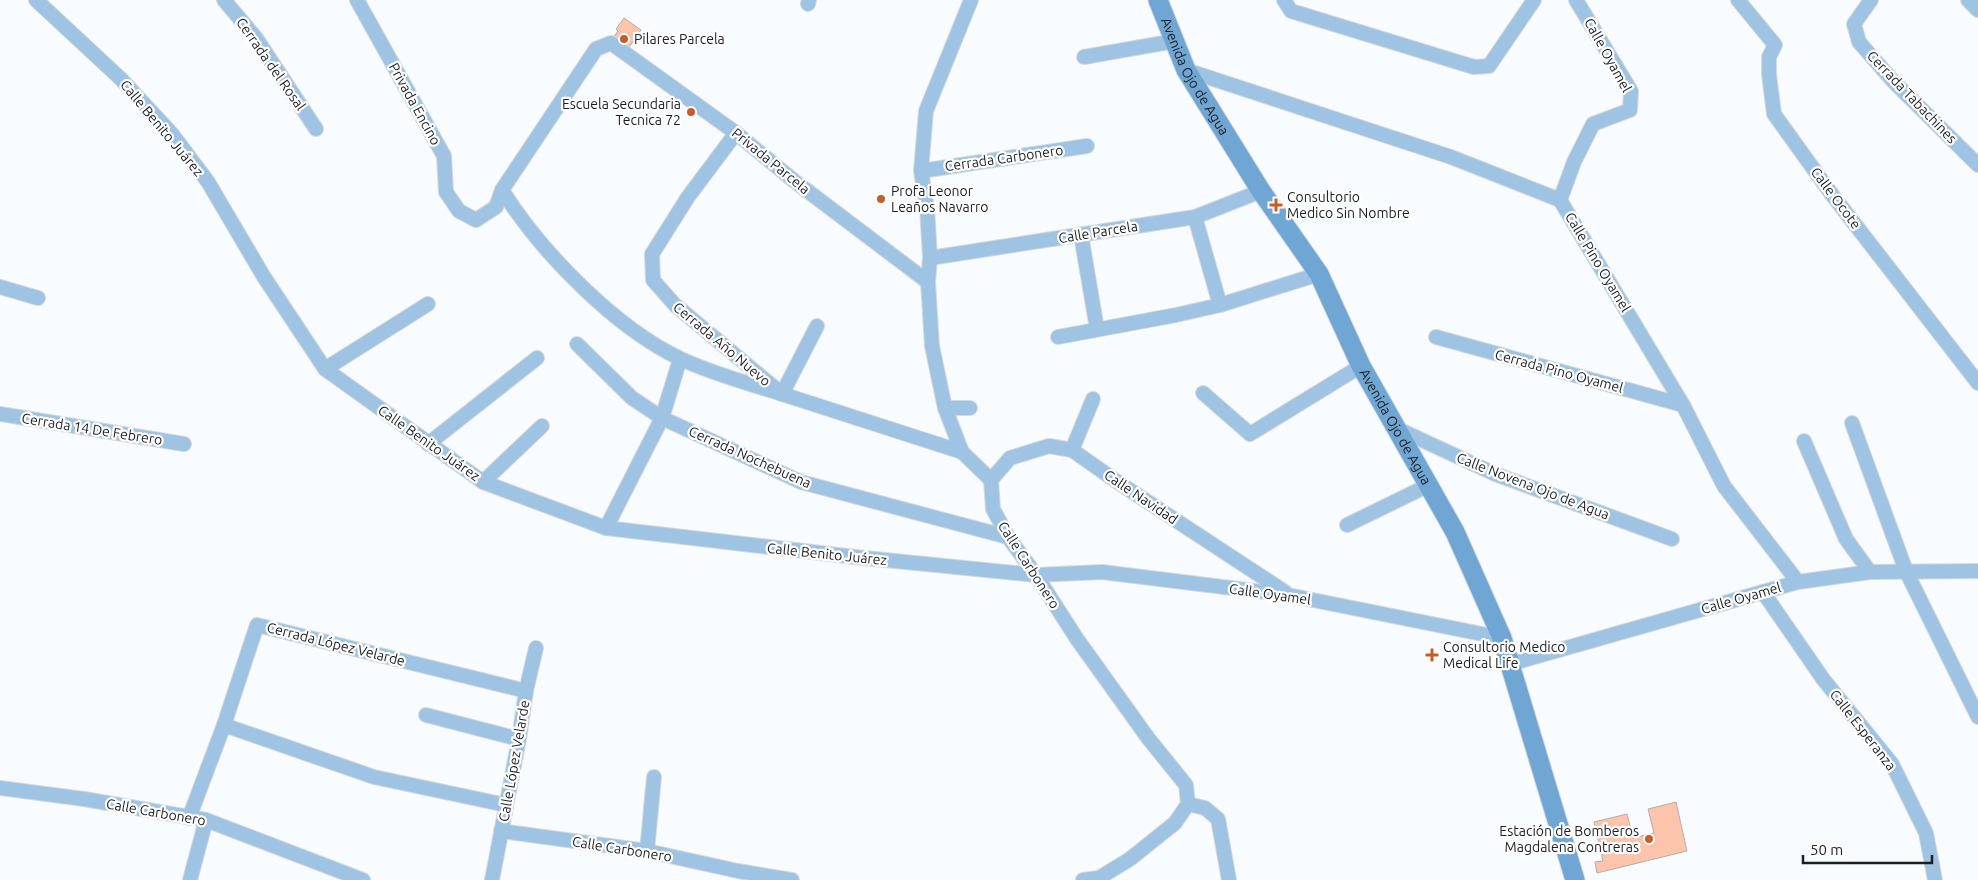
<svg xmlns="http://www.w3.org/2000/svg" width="1978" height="880" font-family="Ubuntu,sans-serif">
<rect width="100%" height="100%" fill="#f9fcff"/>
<g fill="#fbc4ab" stroke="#b3adab">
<path d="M624,18L641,30L622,57L608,46L618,31L616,29Z"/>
<path d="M1676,802L1687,851L1597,873L1595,862L1603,861L1594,822L1627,814L1633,838L1654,833L1648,809Z"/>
</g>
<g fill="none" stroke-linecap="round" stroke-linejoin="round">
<defs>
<g id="street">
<path d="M36,0L121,79L172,134L208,182L264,277L325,369L483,482L606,528L855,557L1036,575L1102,572L1288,595L1502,638"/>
<path d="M224,0L256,38L316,129"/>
<path d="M357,0L444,156L446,192L459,211L476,220L496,207L502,190L596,49L611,43L736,133L793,180L928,282"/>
<path d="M971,0L926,111L921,171L927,207L930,258L928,282L932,346L945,408L962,452L991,480L993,509L1008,537L1036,575L1077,639L1148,738L1186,785L1188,804L1175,823L1130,859L1099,878L1083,880"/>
<path d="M1284,0L1291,11L1474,67L1489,66L1534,0"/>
<path d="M1738,0L1775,45L1769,57V74L1774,114L1833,196L1978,383"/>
<path d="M1871,0L1854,24L1859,42L1893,81L1978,165"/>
<path d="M1968,0L1978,10"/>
<path d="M808,4L809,0"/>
<path d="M1084,57L1175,41"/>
<path d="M1186,70L1451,157L1560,200L1683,405L1724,486L1798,582"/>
<path d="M736,133L688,197L652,254L653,280L675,305L782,394L962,452"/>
<path d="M921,171L1087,146"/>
<path d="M502,190C540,251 615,328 681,359C713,374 748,383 782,394L817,326"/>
<path d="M1560,200L1574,162L1593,124L1630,110L1631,91L1576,0"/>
<path d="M1195,217L1220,305"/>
<path d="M1081,235L1097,329"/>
<path d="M930,258L1195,217L1261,191"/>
<path d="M0,287L38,298"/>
<path d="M1058,337L1176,315L1220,305L1319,274"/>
<path d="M1436,337L1683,405"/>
<path d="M577,344L632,398L662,418L801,482L1008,537"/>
<path d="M325,369L428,304"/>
<path d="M1203,393L1250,434L1361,366"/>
<path d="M945,408H970"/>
<path d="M0,414L184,444"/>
<path d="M1852,423L1906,571L1978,717"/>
<path d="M1396,428L1495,474L1672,539"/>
<path d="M1804,441L1846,539L1870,572"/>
<path d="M428,444L537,358"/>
<path d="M1072,450L1093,399"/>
<path d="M991,480L1010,458L1049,446L1072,450L1116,481L1285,592"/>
<path d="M483,482L542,426"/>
<path d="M1347,525L1429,485"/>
<path d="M606,528L662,418L680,359"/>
<path d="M1763,592L1823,679L1892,764L1926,833L1935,880"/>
<path d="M1510,664L1798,582L1870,572L1978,571"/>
<path d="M426,715L519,739"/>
<path d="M224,725L374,777L506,805"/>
<path d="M0,788L84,799L206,820L363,880"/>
<path d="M1188,804L1205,808L1218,819L1229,880"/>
<path d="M189,818L224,725L257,625L526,691"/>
<path d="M501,831L647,851L738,871L792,880"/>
<path d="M647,851L654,777"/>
<path d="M190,880L206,820"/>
<path d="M492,880L519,739L526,691L536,648"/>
</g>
<g id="secondary">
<path id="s1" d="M1158,0L1186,70L1261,191L1319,274L1361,366L1455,532L1502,638L1575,880"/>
</g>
</defs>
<use href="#street" stroke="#d6d8db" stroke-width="16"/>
<use href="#secondary" stroke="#d6d8db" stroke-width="21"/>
<use href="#street" stroke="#9fc3e2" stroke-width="14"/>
<use href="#secondary" stroke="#6fa6d4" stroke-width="19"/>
</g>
<g fill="#c45f2b" stroke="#fff" stroke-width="2">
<circle cx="624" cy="39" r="5"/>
<circle cx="691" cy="112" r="5"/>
<circle cx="881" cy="199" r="5"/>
<path d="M1273.5 197.5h5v5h5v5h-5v5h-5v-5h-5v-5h5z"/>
<path d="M1429.5 647.5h5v5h5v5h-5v5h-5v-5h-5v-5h5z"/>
<circle cx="1649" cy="839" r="5"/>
</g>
<g text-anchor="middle" stroke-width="4.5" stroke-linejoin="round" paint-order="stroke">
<g font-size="14" fill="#1c1e20" stroke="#fff" text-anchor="start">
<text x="634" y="44">Pilares Parcela</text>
<text x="681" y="109" text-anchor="end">Escuela Secundaria<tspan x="681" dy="16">Tecnica 72</tspan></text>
<text x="891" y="196">Profa Leonor<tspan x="891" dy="16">Leaños Navarro</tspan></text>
<text x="1287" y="202">Consultorio<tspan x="1287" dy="16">Medico Sin Nombre</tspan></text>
<text x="1443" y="652">Consultorio Medico<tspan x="1443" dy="16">Medical Life</tspan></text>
<text x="1639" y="836" text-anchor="end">Estación de Bomberos<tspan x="1639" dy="16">Magdalena Contreras</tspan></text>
</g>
<g font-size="14" fill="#1c1e20" stroke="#fff">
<text transform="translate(1608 55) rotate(61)" y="5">Calle Oyamel</text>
<text transform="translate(271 64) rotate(55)" y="5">Cerrada del Rosal</text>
<text dy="5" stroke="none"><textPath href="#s1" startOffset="85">Avenida Ojo de Agua</textPath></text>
<text transform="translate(1912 97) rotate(46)" y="5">Cerrada Tabachines</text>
<text transform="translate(415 104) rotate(61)" y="5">Privada Encino</text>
<text transform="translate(162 128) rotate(50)" y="5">Calle Benito Juárez</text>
<text transform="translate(1004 158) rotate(-8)" y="5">Cerrada Carbonero</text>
<text transform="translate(771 161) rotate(39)" y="5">Privada Parcela</text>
<text transform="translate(1836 198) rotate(53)" y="5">Calle Ocote</text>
<text transform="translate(1098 232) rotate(-9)" y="5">Calle Parcela</text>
<text transform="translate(1598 262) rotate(59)" y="5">Calle Pino Oyamel</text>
<text transform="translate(722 344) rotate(40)" y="5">Cerrada Año Nuevo</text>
<text transform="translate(1559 371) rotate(15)" y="5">Cerrada Pino Oyamel</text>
<text dy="5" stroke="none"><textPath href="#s1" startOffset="490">Avenida Ojo de Agua</textPath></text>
<text transform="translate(92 429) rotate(9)" y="5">Cerrada 14 De Febrero</text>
<text transform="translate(429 443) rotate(35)" y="5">Calle Benito Juárez</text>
<text transform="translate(750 457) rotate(24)" y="5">Cerrada Nochebuena</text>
<text transform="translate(1533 486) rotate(21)" y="5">Calle Novena Ojo de Agua</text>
<text transform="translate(1141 497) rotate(34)" y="5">Calle Navidad</text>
<text transform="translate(827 554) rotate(6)" y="5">Calle Benito Juárez</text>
<text transform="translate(1029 565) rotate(57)" y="5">Calle Carbonero</text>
<text transform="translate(1270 594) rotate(8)" y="5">Calle Oyamel</text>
<text transform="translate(1741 598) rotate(-16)" y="5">Calle Oyamel</text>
<text transform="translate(336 644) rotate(14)" y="5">Cerrada López Velarde</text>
<text transform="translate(1863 730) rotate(52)" y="5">Calle Esperanza</text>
<text transform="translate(514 761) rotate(-80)" y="5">Calle López Velarde</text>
<text transform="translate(156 812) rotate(10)" y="5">Calle Carbonero</text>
<text transform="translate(622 849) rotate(9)" y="5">Calle Carbonero</text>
</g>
</g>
<path d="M1803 855v8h129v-8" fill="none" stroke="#1c1e20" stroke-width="2.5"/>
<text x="1810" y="855" font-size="15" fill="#1c1e20" stroke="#ffffff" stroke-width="4" paint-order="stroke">50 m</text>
</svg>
